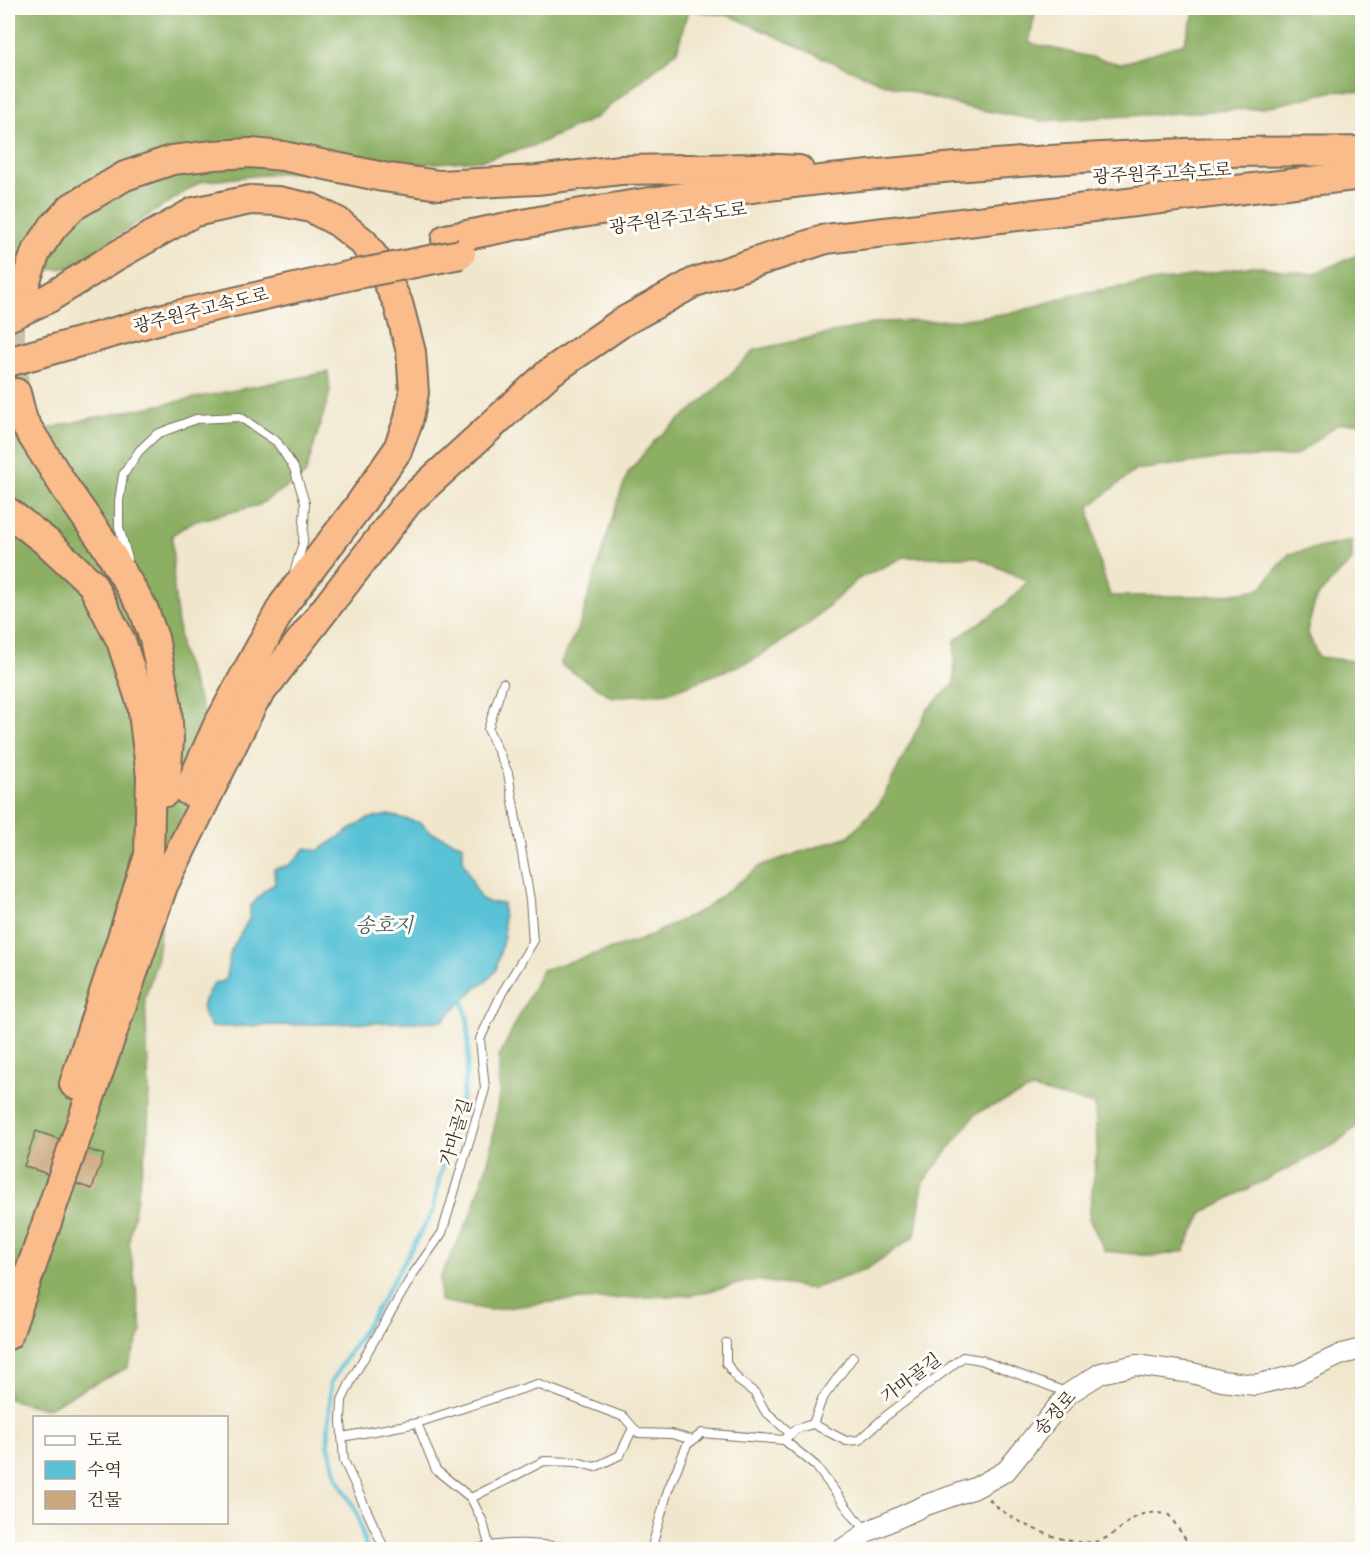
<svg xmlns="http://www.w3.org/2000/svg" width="1370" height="1557" font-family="Vollkorn,'Noto Serif KR',serif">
<rect width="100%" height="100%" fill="#fdfcf7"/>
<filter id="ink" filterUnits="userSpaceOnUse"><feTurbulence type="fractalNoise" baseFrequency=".0167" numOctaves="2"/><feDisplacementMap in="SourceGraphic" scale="12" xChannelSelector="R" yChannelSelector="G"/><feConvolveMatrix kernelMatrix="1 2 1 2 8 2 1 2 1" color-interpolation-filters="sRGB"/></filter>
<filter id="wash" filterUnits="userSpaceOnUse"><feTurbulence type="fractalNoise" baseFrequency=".008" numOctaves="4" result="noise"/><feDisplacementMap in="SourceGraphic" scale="24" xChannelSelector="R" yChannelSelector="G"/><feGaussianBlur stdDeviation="1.35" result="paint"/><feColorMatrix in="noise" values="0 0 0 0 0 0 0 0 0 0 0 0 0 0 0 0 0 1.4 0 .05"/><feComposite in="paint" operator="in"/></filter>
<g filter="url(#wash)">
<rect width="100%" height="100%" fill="#f0e6cc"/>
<g fill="#8caf63" stroke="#646c40" stroke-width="1.5">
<path d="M8,8H1036L1029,43L1121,64L1184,43L1196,8H1362V92L1334,91L1264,108L1042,121L965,107L882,83L821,57L731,16L688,10L677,51L595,118L533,146L482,160L280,173L200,182L110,240L76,267L8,274Z"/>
<path d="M1362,253V422L1338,424L1295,456L1225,458L1136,470L1089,507L1097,554L1110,596H1215L1260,589L1289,554L1352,541V560L1316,598L1307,631L1318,657L1362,662V1122L1335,1144L1203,1212L1184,1251L1156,1256L1105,1251L1089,1218L1097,1149L1095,1105L1032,1089L976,1113L923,1183L915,1236L865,1270L812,1289L755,1280L692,1295L560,1301L489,1310L440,1301V1278L472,1213L490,1155L499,1095V1057L542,970L641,940L704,909L762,865L849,836L880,803L927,710L954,684L955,640L1004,606L1028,581L976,557H904L858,579L806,626L753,660L670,692L612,697L560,664L580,624L617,503L628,473L655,440L705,399L755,350L881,322L958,320L1017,312L1076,294L1253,266L1313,274Z"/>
<path d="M328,372L330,392L305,475L259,505L192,522L172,535L174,589L181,651L204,714L212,784L165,895L156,963L145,998L149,1092L148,1135L129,1241L142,1331L127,1368L83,1389L46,1409L8,1399V438L83,420Z"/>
</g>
<path fill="#5ac2d7" stroke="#4a767a" stroke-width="1.5" d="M389,815L421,823L430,832L463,845V861L480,898L490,903H503L504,936L496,970L486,982L477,987L442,1021L211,1027C197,1007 202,1002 214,983L225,981L231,951L250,917V907C261,896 260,892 275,884L274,869L290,865L306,848L318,851L367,819Z"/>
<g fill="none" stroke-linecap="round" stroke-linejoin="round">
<path stroke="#5ac2d7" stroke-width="4.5" d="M367,1550L357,1513L337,1477L328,1443L331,1382L381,1302L433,1211L440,1175L462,1099L468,1061V1022L463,1001"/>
</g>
<g id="blocks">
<path fill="#caa77d" d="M36,1131L104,1155L92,1189L24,1166Z"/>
</g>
</g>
<g filter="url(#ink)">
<use href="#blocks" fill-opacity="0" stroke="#7a6c5b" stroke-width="1.5"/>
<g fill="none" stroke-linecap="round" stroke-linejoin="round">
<path stroke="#ccc0a9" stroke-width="28" stroke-dasharray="28 14" stroke-linecap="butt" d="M16,393L11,350V320L21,293"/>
<defs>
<g id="service">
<path d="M128,559L119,527V501L123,475L139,451L157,434L196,419L240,417L277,442L294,468L305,503L303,543L294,573"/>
<path d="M726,1343V1363L739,1381L755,1393L765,1411L791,1434"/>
<path d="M417,1423L436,1470L471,1498L483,1522L489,1545"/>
<path d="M813,1424L822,1399L853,1357"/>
<path d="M342,1437L417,1423L537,1384L624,1417L638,1433L671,1434L693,1440"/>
<path d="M784,1440L796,1429L813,1424L846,1441L859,1440L886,1416L963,1357L981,1360L1068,1393"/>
<path d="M471,1498L544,1461L577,1462L595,1467L620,1455L633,1428"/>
<path d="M385,1550L344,1461L341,1421L342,1400L354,1375L413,1274L442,1233L485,1089L480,1039L502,993L533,942L530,900L508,773L488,729L503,683"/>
<path d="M474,1550C510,1538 551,1546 588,1550"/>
<path d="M651,1550L668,1490L687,1445L702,1433L784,1440L816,1466L854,1517L868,1531"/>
</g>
<path id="tertiary" d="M841,1550L869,1531L926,1505L975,1488L1006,1471L1068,1394L1101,1373L1136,1365L1192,1373L1222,1381L1255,1385L1297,1375L1342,1354L1362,1349"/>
<g id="motorway">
<path d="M446,239C494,230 540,220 588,212C785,179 986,161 1186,153C1245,151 1304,152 1362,151"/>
<path d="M24,286L36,252L53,227L72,207L125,176L172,160L214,155L251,153L283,156L383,177L439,185L537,180L620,170L756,168L799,170"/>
<path d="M8,317L49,298L116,256L194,212L250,200L278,201L311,208L338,222L363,242L379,264L398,303L411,352L414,393L408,422L397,451L358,507L283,605L217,727L188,791"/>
<path d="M8,362L168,317L352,275"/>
<path d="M16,393L23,421L66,489L106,546L143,608L154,638L167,705L169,740L165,792"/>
<path d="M8,512L48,543L92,584L121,641L142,705L151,776L149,855L74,1084"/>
<path d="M8,1335L163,886L254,701L408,502L549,373L621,323L695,282L826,239L1362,175"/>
</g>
</defs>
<use href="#service" stroke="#7a6c5b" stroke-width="10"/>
<use href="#tertiary" stroke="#7a6c5b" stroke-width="22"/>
<use href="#motorway" stroke="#7a6c5b" stroke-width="32"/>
<path stroke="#7a6c5b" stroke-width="2" stroke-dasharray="4.5 4.5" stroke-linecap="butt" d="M989,1499C1008,1521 1069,1549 1098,1541C1128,1532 1129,1505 1169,1515L1193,1550"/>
<use href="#service" stroke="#fff" stroke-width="8"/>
<use href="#tertiary" stroke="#fff" stroke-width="20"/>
<use href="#motorway" stroke="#f9bc8a" stroke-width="28"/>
<defs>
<path id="motorway-bridge" d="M352,275L461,254"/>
</defs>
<use href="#motorway-bridge" stroke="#7a6c5b" stroke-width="32" stroke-linecap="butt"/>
<use href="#motorway-bridge" stroke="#f9bc8a" stroke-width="28"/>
</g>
</g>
<g text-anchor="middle" stroke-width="6" stroke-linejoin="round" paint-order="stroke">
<g font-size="18" fill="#3b2a1e" stroke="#fdfcf7">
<text transform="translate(1162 173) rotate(-3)" y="6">광주원주고속도로</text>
<text transform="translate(678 218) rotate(-8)" y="6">광주원주고속도로</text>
<text transform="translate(201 310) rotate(-14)" y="6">광주원주고속도로</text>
<text transform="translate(456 1132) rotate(-73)" y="6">가마골길</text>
<text transform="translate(911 1378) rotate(-37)" y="6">가마골길</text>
<text transform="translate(1055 1413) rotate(-48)" y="6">송정로</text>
</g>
<g font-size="20" font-style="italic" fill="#465f5f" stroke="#fdfcf7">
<text x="384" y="932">송호지</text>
</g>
</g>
<rect width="1370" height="1557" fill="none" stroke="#fdfcf7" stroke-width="30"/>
<rect x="33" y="1416" width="195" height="108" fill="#fdfcf7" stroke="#afa8a0" stroke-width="1.5"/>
<rect x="45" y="1436" width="30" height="9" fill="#ffffff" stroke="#afa8a0" stroke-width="1.5"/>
<text x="87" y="1446" font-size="18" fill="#3b2a1e">도로</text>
<rect x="45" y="1461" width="30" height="18" fill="#5ac2d7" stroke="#afa8a0" stroke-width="1.5"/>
<text x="87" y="1476" font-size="18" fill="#3b2a1e">수역</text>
<rect x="45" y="1491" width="30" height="18" fill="#caa77d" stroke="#afa8a0" stroke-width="1.5"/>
<text x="87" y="1506" font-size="18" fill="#3b2a1e">건물</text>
</svg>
